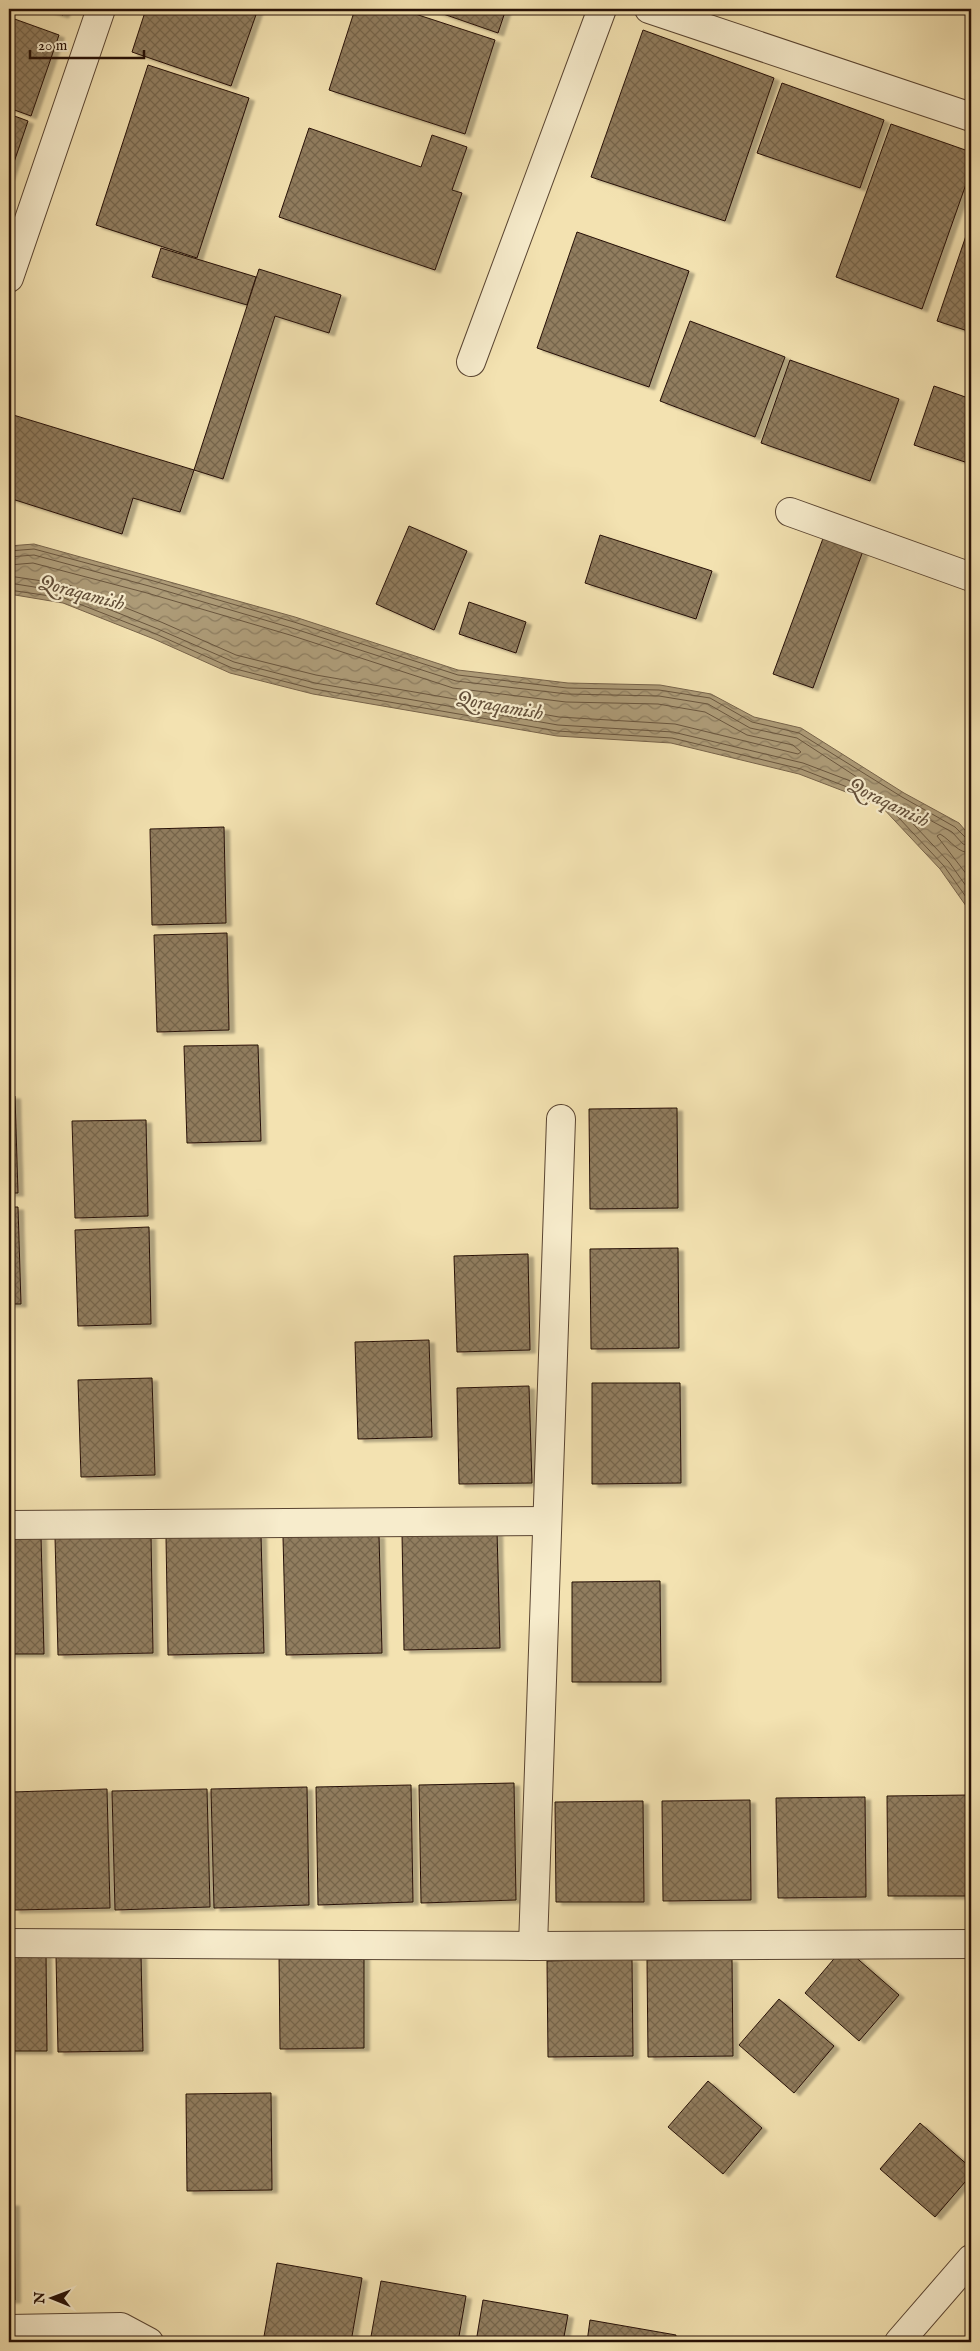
<svg xmlns="http://www.w3.org/2000/svg" width="980" height="2351" font-family="'IM FELL English',serif">
<defs>
<pattern id="water-waves" width="16" height="10" patternUnits="userSpaceOnUse" patternTransform="scale(1.25)"><rect width="16" height="10" fill="#ad9b77"/><path d="M0 5q4-4 8 0t8 0" fill="none" stroke="#8d7d60"/></pattern>
<pattern id="building-cross-hatch" width="8" height="8" patternUnits="userSpaceOnUse" patternTransform="scale(1.25)"><rect width="8" height="8" fill="#917d5f"/><path d="M0 0l8 8M0 8l8-8" fill="none" stroke="#76654c"/></pattern>
<filter id="shadow"><feDropShadow dx="5.5" dy="3" stdDeviation="1" flood-color="#0004"/></filter>
</defs>
<rect width="100%" height="100%" fill="#f3e2b1"/>
<filter id="stains"><feTurbulence type="fractalNoise" baseFrequency=".004" numOctaves="4"/><feColorMatrix values="0 0 0 0 .2 0 0 0 0 .09 0 0 0 0 .02 0 0 0 .5 -.17"/></filter>
<radialGradient id="worn" r=".72"><stop offset=".6" stop-color="#630" stop-opacity="0"/><stop offset="1" stop-color="#630" stop-opacity=".3"/></radialGradient>
<path fill="url(#water-waves)" stroke="#77634a" d="M34,544L295,617L458,670L568,683L660,685L711,694L754,717L801,728L904,793L959,823L971,837V913L940,869L880,805L799,774L671,743L557,736L313,694L230,673L154,639L63,603L9,594V546Z"/>
<g fill="none" stroke-linecap="round" stroke-linejoin="round">
<g stroke="#6a563e" stroke-width="1">
<path d="M9,551L34,549L150,580L294,622L458,675L567,688L659,690L710,698L752,722L799,733L902,797L955,827L966,838L971,840"/>
<path d="M9,557L34,555L149,586L292,628L456,681L567,694L659,696L708,704L750,728L797,738L863,781L864,783L861,785L803,763L673,732L558,725L315,683L234,662L158,629L66,592L9,583"/>
<path d="M9,565L33,563L147,593L290,635L453,688L566,702L658,704L705,712L747,735L793,745L801,752L798,754L675,724L559,717L316,675L236,655L161,622L69,585L9,576"/>
<path d="M9,590L64,598L156,634L232,668L314,689L557,731L672,738L801,769L883,801L944,866L971,904"/>
<path d="M971,846L963,844L952,832L902,805L899,806V809L949,862L971,893"/>
<path d="M971,853C957,853 952,841 940,834L937,836L971,880"/>
</g>
</g>
<g fill="url(#building-cross-hatch)" stroke="#261006" filter="url(#shadow)">
<path d="M44,9H66L63,15Z"/>
<path d="M146,9H258L231,86L132,52Z"/>
<path d="M355,9H400L495,40L465,134L329,90Z"/>
<path d="M429,9H506L498,33Z"/>
<path d="M9,17L59,35L31,116L9,108Z"/>
<path d="M643,30L774,78L725,221L591,177Z"/>
<path d="M148,65L249,98L197,258L96,225Z"/>
<path d="M782,83L884,120L860,188L757,153Z"/>
<path d="M9,114L28,121L9,177Z"/>
<path d="M891,124L971,152V170L922,309L836,277Z"/>
<path d="M309,128L421,167L432,135L467,147L452,190L462,193L435,270L279,217Z"/>
<path d="M971,221V332L937,321Z"/>
<path d="M577,232L689,271L649,387L537,348Z"/>
<path d="M161,248L256,277L247,305L152,277Z"/>
<path d="M259,269L341,295L329,333L275,316L223,479L194,470Z"/>
<path d="M690,321L785,357L755,437L660,401Z"/>
<path d="M790,360L899,399L870,481L761,443Z"/>
<path d="M934,386L971,399V464L914,445Z"/>
<path d="M10,414L194,470L180,512L133,498L122,534L9,498Z"/>
<path d="M409,526L467,551L434,630L376,604Z"/>
<path d="M825,533L864,548L813,688L773,674Z"/>
<path d="M600,535L712,571L696,619L585,583Z"/>
<path d="M469,602L526,622L516,653L459,634Z"/>
<path d="M224,827L226,923L152,925L150,829Z"/>
<path d="M227,933L229,1030L157,1032L154,935Z"/>
<path d="M258,1045L261,1141L187,1143L184,1046Z"/>
<path d="M9,1096H15L18,1193H9Z"/>
<path d="M677,1108L678,1208L590,1209L589,1109Z"/>
<path d="M146,1120L148,1216L75,1218L72,1121Z"/>
<path d="M9,1207H18L21,1304H9Z"/>
<path d="M149,1227L151,1324L78,1326L75,1230Z"/>
<path d="M678,1248L679,1348L591,1349L590,1249Z"/>
<path d="M528,1254L530,1350L457,1352L454,1256Z"/>
<path d="M429,1340L432,1437L358,1439L355,1342Z"/>
<path d="M152,1378L155,1475L81,1477L78,1380Z"/>
<path d="M592,1383H680L681,1483L592,1484Z"/>
<path d="M529,1386L532,1483L459,1484L457,1388Z"/>
<path d="M497,1530L500,1648L404,1650L402,1533Z"/>
<path d="M151,1535L153,1653L58,1655L55,1537Z"/>
<path d="M261,1535L264,1653L168,1655L166,1537Z"/>
<path d="M379,1535L382,1653L286,1655L283,1537Z"/>
<path d="M41,1536L44,1654H9V1537Z"/>
<path d="M660,1581L661,1682H572V1582Z"/>
<path d="M514,1783L516,1900L421,1903L419,1785Z"/>
<path d="M411,1785L413,1902L318,1905L316,1787Z"/>
<path d="M307,1787L309,1905L214,1908L211,1789Z"/>
<path d="M107,1789L110,1908L14,1910L12,1792Z"/>
<path d="M207,1789L210,1907L115,1910L112,1791Z"/>
<path d="M971,1795V1896H888L887,1796Z"/>
<path d="M865,1797L866,1897L778,1898L776,1798Z"/>
<path d="M750,1800L751,1900L663,1901L662,1801Z"/>
<path d="M643,1801L644,1902H556L555,1802Z"/>
<path d="M844,1947L899,1995L859,2041L805,1993Z"/>
<path d="M364,1952V2048L280,2049L279,1953Z"/>
<path d="M46,1954L47,2051H9V1955Z"/>
<path d="M141,1954L143,2051L58,2052L56,1955Z"/>
<path d="M632,1959L633,2056L548,2057L547,1961Z"/>
<path d="M732,1959L733,2056L648,2057L647,1960Z"/>
<path d="M779,1999L834,2046L794,2093L739,2045Z"/>
<path d="M708,2081L762,2128L723,2174L668,2127Z"/>
<path d="M271,2093L272,2190L187,2191L186,2094Z"/>
<path d="M920,2123L971,2168V2175L935,2217L880,2169Z"/>
<path d="M9,2203H14L15,2300H9Z"/>
<path d="M277,2263L362,2278L351,2342H263Z"/>
<path d="M381,2281L466,2296L458,2342H370Z"/>
<path d="M483,2300L568,2315L563,2342H476Z"/>
<path d="M590,2320L676,2335L675,2342H587Z"/>
</g>
<g fill="none" stroke-linecap="round" stroke-linejoin="round">
<defs>
<g id="street">
<path d="M649,9L971,117"/>
<path d="M9,278L101,9"/>
<path d="M471,362L602,9"/>
<path d="M790,512L971,577"/>
<path d="M9,1525L546,1521"/>
<path d="M9,1943L533,1946L971,1944"/>
<path d="M533,1946L561,1119"/>
<path d="M9,2329L121,2327L149,2342"/>
<path d="M899,2342L971,2259"/>
</g>
</defs>
<use href="#street" stroke="#594431" stroke-width="30"/>
<use href="#street" stroke="#f7eccc" stroke-width="28"/>
</g>
<g text-anchor="middle" stroke-width="4.5" stroke-linejoin="round" paint-order="stroke">
<g font-size="20" font-style="italic" fill="#634f39" stroke="#f7eccc">
<text transform="translate(82 592) rotate(15)" y="7">Qoraqamish</text>
<text transform="translate(500 705) rotate(10)" y="7">Qoraqamish</text>
<text transform="translate(889 802) rotate(26)" y="7">Qoraqamish</text>
</g>
</g>
<rect width="980" height="2351" fill="none" stroke="#f3e2b1" stroke-width="30"/>
<rect x="10" y="10" width="960" height="2331" fill="none" stroke="#261006" stroke-width="2.5"/>
<rect x="15" y="15" width="950" height="2321" fill="none" stroke="#261006"/>
<g transform="translate(52 2298) rotate(271)" stroke="#f7eccc" stroke-width="4" paint-order="stroke">
<path d="M0-4L9 19L0 12L-9 19Z" fill="#261006"/>
<text y="-8" font-size="14" font-weight="bold" text-anchor="middle" fill="#261006">N</text>
</g>
<path d="M30 50v8h114v-8" fill="none" stroke="#261006" stroke-width="2.5"/>
<text x="38" y="50" font-size="15" fill="#261006" stroke="#f7eccc" stroke-width="4" paint-order="stroke">20 m</text>
<rect width="100%" height="100%" filter="url(#stains)"/>
<rect width="100%" height="100%" fill="url(#worn)"/>
</svg>
